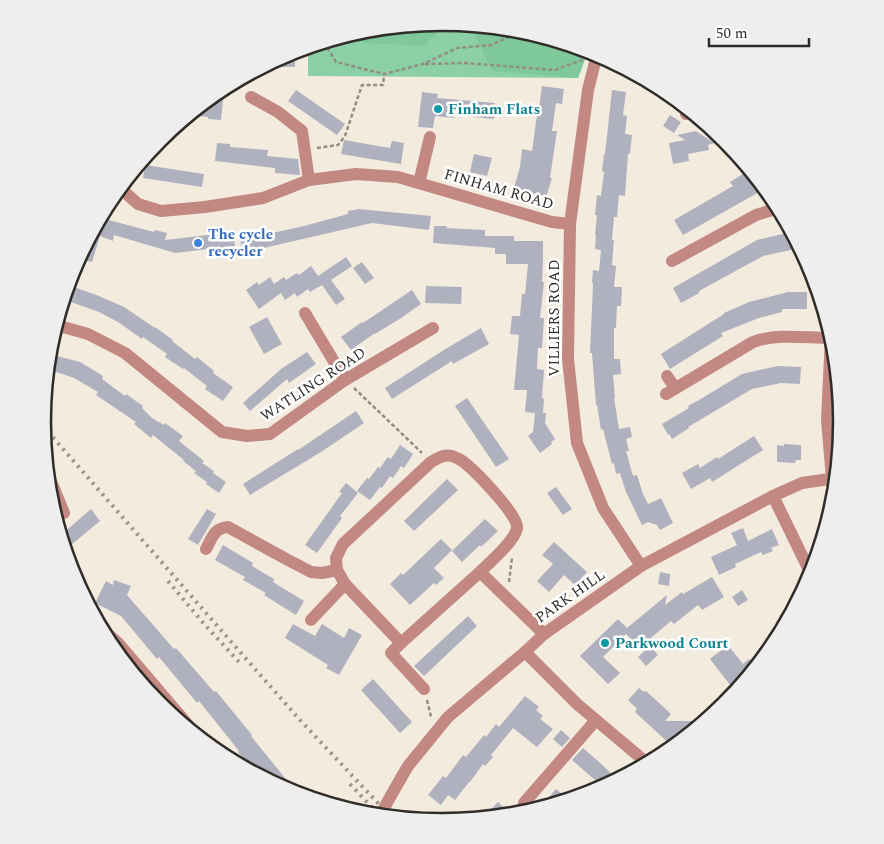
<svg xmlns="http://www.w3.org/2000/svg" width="884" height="844" font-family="Spectral,serif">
<rect width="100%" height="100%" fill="#f4ebdf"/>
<path fill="#8cd1a5" d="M442,23L520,30L588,51L578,78L308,76V47L364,30Z"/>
<path fill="#7ec899" d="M442,23L520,30L588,51L578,78L492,71L473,31L444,24L425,46L365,43L346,36L364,30Z"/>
<g fill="#b0b1be">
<path d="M295,51V67H280V58Z"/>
<path d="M542,86L564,89L562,104L556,103L552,131H557L550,178H552L546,197L514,188L520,167L522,149L532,151L538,108H539Z"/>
<path d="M296,90L345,124L337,135L288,101Z"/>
<path d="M612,90L626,92L623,115L627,116L625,134L632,135L630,154H628L625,196L619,195L617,217H614L612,240H614L612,265L616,266L614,287H622L621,306H617L616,328H614V359H620L621,374L613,375L615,398H614L619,429L630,427L632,437L626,439L629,451H626L633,476L637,475L643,494L648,504L661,498L673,523L660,530L657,525L648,522L642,525L626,492L620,473L616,474L614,463L612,464L603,429L601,430L597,405H596L592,353H590L593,283H592L593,270L599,271L601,250L595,249L596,235H595L597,215H595L597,195L601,196L604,172L602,171L604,154H605Z"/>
<path d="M422,92L438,94L437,98L495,103L494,119L455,115L454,118L435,116L433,128L418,127Z"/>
<path d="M209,99L223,100L221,120L208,119V117L189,115Z"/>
<path d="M670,115L681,122L674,133L663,126Z"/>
<path d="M696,131L714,143L708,145L709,150L688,154L689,161L673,164L669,143L685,140L677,135Z"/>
<path d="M344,140L390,148L392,141L404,143L401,164L341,154Z"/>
<path d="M217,143L230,144V147L268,150L267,156L298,159L300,175L275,173V168L215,161Z"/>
<path d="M474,154L492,158L487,176L470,172Z"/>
<path d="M145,165L204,174L202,187L143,178Z"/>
<path d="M746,172L749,177L750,176L759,192L683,235L674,220L733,186L730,182Z"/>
<path d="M359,209L431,216L429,230L372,223L242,253L240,238L254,235V237L304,226L348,214V211Z"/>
<path d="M101,218L154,232L155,230L167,233L165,240L233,232L235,246L175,253L114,235L113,241L100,236L92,262L82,260L87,242Z"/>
<path d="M434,226H447L446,228L485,230V236H514V241H543V262L542,282H544L540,318H544L542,348H538L537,369L544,370L542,398L544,399L543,413H546L545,423L555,439L551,442L552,444L540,453L528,436L533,432L535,413L525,412L527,390H514L519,335L510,334L512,316H520L522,294H525L528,264H506V254H495V248L433,243Z"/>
<path d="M791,232L800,248L763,256L699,291V293L681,303L673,288L757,240Z"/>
<path d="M346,257L352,266L331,280L345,299L336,305L322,285L310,292L308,289L297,297L295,293L285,300L281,293L259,309L246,290L257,282L259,285L270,277L274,284L284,277L286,280L297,273L299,275L311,266L318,276Z"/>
<path d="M362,262L374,278L365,284L353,268Z"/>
<path d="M426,286L462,287L461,304L425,303Z"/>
<path d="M74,287L99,296L124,307L155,328V327L173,340L172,341L195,359L197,357L214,371L213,373L233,387L223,401L205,389L207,386L184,368L183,369L165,357L167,354L143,337L142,339L118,322L99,312L68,301Z"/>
<path d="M412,290L421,304L401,318L375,334V333L351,350L341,337L362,322L363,323Z"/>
<path d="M788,292H807V309H782V312L759,318L721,333L723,336L670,369L661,354L724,314V313L749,302Z"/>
<path d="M267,317L282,344L264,354L249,327Z"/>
<path d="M481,328L489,344L453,364L452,361L392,399L385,388L447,348Z"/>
<path d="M307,352L316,364L289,383L287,379L250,411L243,403L281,369Z"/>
<path d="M49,354L80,362L103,376L102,379L125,396L126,394L143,406L142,408L152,418L164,425L165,423L183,436L179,441L204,461L202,463L214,471L213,473L226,482L219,493L206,484L207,482L194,473L196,471L183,461L184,460L153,435L151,438L134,424L136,422L96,395L98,392L74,378L48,369Z"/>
<path d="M778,366L801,367L800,384L781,383L752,389L688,427L689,428L672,439L669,434L668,435L662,424L689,408L688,406L699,400L742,374Z"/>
<path d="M467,398L509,459L496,467L455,406Z"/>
<path d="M356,411L364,423L321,452L250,495L243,484L298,449V450Z"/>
<path d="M754,436L763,450L712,482L710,478L691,489L682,473L698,464L700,468L717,457L718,459Z"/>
<path d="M784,444L801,445V460H796L795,463L777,462V445L784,446Z"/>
<path d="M400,445L413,454L404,468L401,466L393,478L390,476L382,488L380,487L370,500L357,491L367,478L369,479L378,467L380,468L388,457L391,459Z"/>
<path d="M447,479L458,490L414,531L404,521Z"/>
<path d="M346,483L358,493L340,516L342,518L317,553L305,545L342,493L339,492Z"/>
<path d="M556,487L572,509L563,515L547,493Z"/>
<path d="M91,509L100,521L65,550L61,535Z"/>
<path d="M207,509L216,514L198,545L188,539Z"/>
<path d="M485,519L498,531L481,547L480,545L462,562L452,551Z"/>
<path d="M743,528L748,541L772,529L779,545L771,548L773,551L763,555L761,552L735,564L736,567L719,575L711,557L737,545L731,533Z"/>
<path d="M441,539L452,550L434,568L444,578L436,585L434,583L410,605L390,584L401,573L403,575Z"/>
<path d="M554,542L587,572L575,585L564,575L549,592L537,581L553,564L542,555Z"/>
<path d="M223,545L253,563L252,566L274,579L273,582L304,601L296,615L264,595L266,593L243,580L245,577L215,560Z"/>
<path d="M660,572L670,574L669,586L658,584Z"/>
<path d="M712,577L724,597L702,610L698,605L674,624L671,621L639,648L626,634L603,657L620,673L608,684L580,656L618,619L627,628L667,595L665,605L682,592L683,594Z"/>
<path d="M114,580L131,586L127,595L174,649L176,648L214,692L216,691L252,735L251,736L298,794L289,791L256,773L238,752L239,751L199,701L197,703L159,657L157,659L121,616L95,603L106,581L113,585Z"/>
<path d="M742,590L748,600L738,606L732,597Z"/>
<path d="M468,616L477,626L424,676L414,666Z"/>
<path d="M293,624L315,636L322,624L344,638L349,628L362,635L339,675L326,668L328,665L285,638Z"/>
<path d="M728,645L743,664L749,659L755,667L742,683L734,690L710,659Z"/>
<path d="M650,646L658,655L646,666L638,657Z"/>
<path d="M373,679L412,722L400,733L361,690Z"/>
<path d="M639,688L644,692L646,691L671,714L665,721H704L673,747L635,712L637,709L628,700Z"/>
<path d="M525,696L539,707L536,710L543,716L540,719L553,729L537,747L513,728L491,755L493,757L485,766L483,764L470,782H469L455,800L448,795L441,805L428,795L443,776L446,778L463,755L466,757L484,735L486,737L496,724L499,727Z"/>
<path d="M561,730L570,738L562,747L553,739Z"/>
<path d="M583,748L598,761L617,779L600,788L593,782L595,780L572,760Z"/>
<path d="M556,789L568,799L554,804L548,798Z"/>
<path d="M498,802L512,815L484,817Z"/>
</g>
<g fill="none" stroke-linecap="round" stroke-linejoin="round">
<g stroke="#938d84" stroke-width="2.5" stroke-dasharray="4 2.5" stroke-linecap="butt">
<path d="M324,42L336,62L384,74L423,64L457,48L491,45L522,31"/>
<path d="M425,64L465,63L555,70L582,60"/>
<path d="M317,148L338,145L345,136L362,85H383L384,74"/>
<path d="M354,388L422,453"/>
<path d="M509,582L512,558"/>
<path d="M427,700L431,717"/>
</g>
<g stroke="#c28881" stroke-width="12">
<path d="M597,54L588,90L570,224L568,359L577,443L603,508L641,566"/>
<path d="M251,97L278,112L302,131L309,180"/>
<path d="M686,114L692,113"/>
<path d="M419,183L430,137"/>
<path d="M120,188L138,204L161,211L205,207L263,198L309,180L356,174L398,177L552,222L570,224"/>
<path d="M672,261L756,215L778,208"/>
<path d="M305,313L345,380"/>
<path d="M56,325L88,334L125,353L222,432L247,436L270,434L345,380L433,328"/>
<path d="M831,336L827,420L832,479"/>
<path d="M667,376L675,388"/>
<path d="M666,394L753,342C777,333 805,338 831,338"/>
<path d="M48,477L50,479L64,513"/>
<path d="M773,496L811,574"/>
<path d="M206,549C212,538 214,528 228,527L288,560L311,572L322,573L337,570"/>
<path d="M480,572C490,562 515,541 517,528C520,517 476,472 466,464C463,461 456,457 452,456C444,454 438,458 431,462L343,544L336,558L337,570L345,584L401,643L480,572L544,634"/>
<path d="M311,620L345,584"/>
<path d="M101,628L118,643L194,732"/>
<path d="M401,643L391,653L424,689"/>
<path d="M525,652L577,704L647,763"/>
<path d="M401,778L408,766L448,717L525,652L544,634L641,566L773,496L802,483L836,478"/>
<path d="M531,811L524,803L596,720"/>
</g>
<g stroke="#9a948b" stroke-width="4" stroke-dasharray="2.5 5" stroke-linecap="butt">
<path d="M43,426L247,660L300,720L390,816"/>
<path d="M168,581L205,625L239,662"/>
<path d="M350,784L379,815"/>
</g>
<path stroke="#c28881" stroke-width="12" d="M380,815L401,778"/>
</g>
<g fill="#0f9aa8" stroke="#fff" stroke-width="2">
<circle cx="438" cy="109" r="5"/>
<circle cx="605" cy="643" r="5"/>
</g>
<circle fill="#3f7fe0" stroke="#fff" stroke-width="2" cx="198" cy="243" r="5"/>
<g text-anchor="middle" stroke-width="5" stroke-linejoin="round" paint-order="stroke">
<g font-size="15" font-weight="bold" fill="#0d838f" stroke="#fff" text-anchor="start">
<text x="448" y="114">Finham Flats</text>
<text x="615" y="648">Parkwood Court</text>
</g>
<g font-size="15" fill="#302d28" stroke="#fff">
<text transform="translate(499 189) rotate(16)" y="5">FINHAM ROAD</text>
<text transform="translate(554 318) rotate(-90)" y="5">VILLIERS ROAD</text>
<text transform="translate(313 384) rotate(-33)" y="5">WATLING ROAD</text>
<text transform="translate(570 596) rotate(-35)" y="5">PARK HILL</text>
</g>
<g font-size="15" font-weight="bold" fill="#366cbe" stroke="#fff" text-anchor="start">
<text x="208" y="239">The cycle<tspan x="208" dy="17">recycler</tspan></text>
</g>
</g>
<path d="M0 0H884V844H0ZM51 422a391 391 0 1 1 782 0a391 391 0 1 1-782 0Z" fill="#eee" fill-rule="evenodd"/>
<path fill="none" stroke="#302d28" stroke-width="2.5" d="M51 422a391 391 0 1 1 782 0a391 391 0 1 1-782 0Z"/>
<path d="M709 38v8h100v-8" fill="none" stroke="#302d28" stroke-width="2.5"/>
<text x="716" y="38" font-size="15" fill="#302d28" stroke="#ffffff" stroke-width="4" paint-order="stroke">50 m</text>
</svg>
